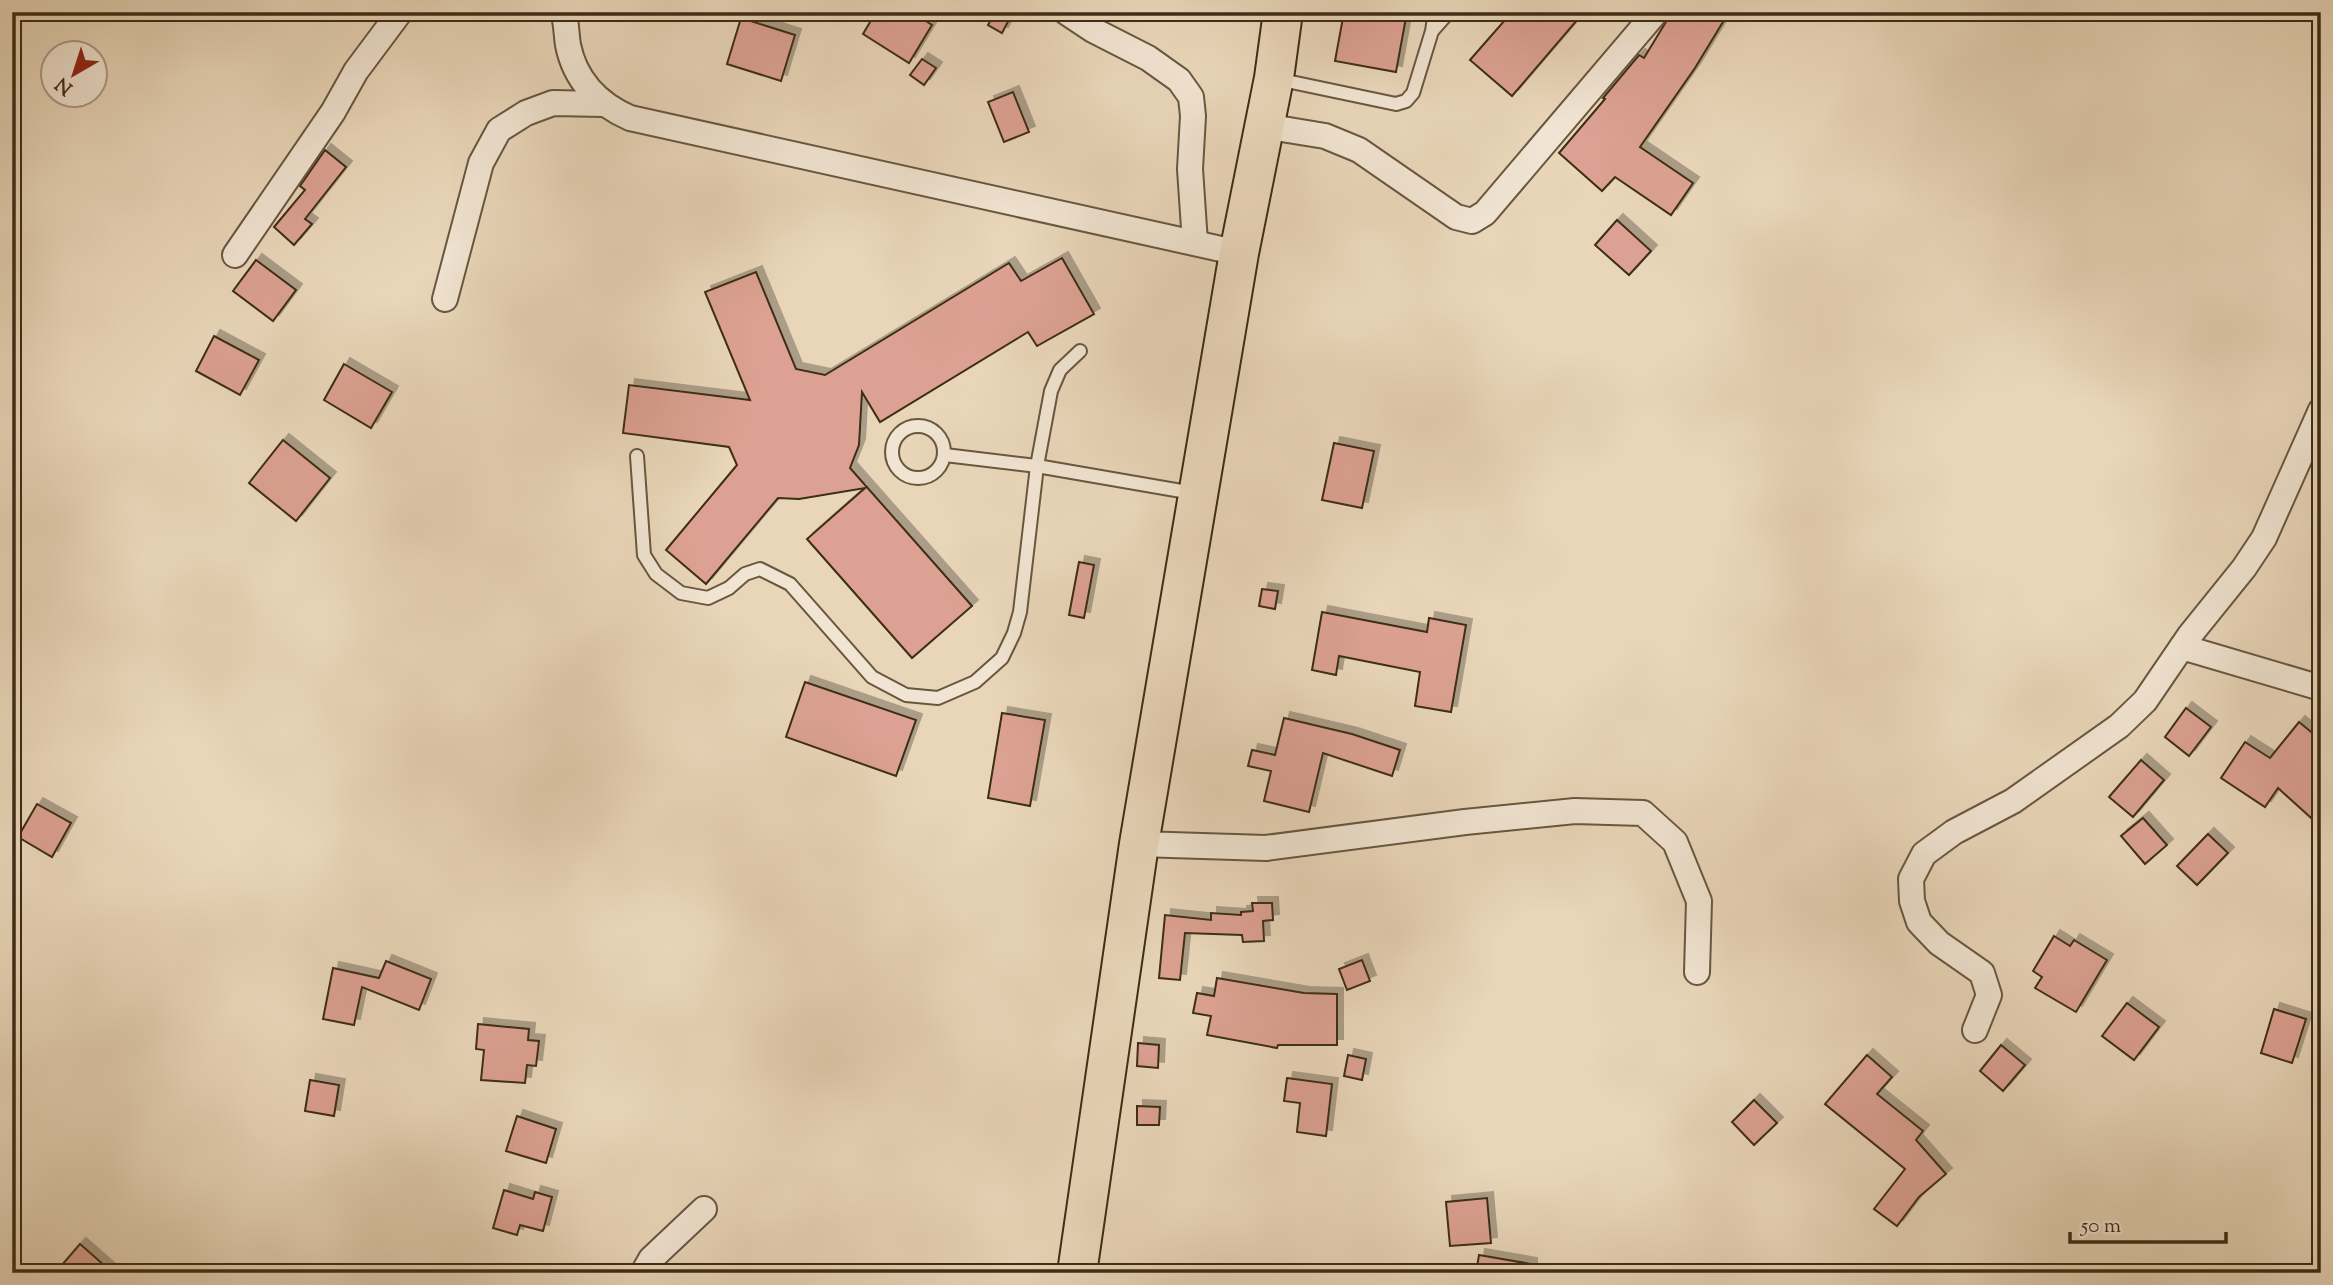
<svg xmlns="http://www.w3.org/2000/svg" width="2333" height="1285" font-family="'Sorts Mill Goudy',serif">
<defs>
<filter id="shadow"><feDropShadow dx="6" dy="-6" stdDeviation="0" flood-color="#0004"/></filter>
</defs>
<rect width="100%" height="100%" fill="#e9d6b9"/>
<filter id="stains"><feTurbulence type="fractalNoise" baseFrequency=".00286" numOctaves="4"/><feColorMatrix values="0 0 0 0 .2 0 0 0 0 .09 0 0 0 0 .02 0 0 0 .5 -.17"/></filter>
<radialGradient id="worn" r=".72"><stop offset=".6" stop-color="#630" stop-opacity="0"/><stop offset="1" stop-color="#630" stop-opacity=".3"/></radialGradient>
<g fill="#dca192" stroke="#3d2d16" stroke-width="2" filter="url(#shadow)">
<path d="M876,12H912L932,25L909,63L863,34Z"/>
<path d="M995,12H1013L1002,33L988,25Z"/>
<path d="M1344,12H1407L1396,72L1335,61Z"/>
<path d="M1512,12H1584L1512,96L1470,60Z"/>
<path d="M1672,12H1729L1695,68L1640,147L1693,183L1671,215L1615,177L1602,191L1559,153L1605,99L1603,98L1639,55L1644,58Z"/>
<path d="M741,18L795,35L781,81L727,64Z"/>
<path d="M922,59L936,68L924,85L910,75Z"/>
<path d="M1013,92L1029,132L1004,142L988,102Z"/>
<path d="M325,150L346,167L305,219L312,224L294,245L274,227L305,190L300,186Z"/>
<path d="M1617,220L1651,251L1629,275L1595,245Z"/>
<path d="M1062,258L1094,314L1037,346L1028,332L880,422L862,392L859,445L850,468L972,606L912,658L807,539L865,488L799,499L778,498L706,584L666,550L737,465L729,447L623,433L629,385L750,400L705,292L756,272L796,369L825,375L1009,263L1021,281Z"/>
<path d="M256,260L296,290L273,321L233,291Z"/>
<path d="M214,336L259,360L240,395L196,371Z"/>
<path d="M344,364L392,392L371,428L324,400Z"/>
<path d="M283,440L330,478L296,521L249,483Z"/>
<path d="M1334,443L1374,451L1362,508L1322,500Z"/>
<path d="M1079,562L1094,565L1084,618L1069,615Z"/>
<path d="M1262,589L1278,591L1275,609L1259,606Z"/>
<path d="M1322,612L1427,632L1429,618L1466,625L1451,712L1415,706L1420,672L1339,656L1336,675L1312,670Z"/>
<path d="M805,682L916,720L896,776L786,737Z"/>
<path d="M2186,708L2211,727L2189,756L2165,737Z"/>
<path d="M1002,713L1045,720L1030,806L988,798Z"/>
<path d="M1284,718L1352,734L1400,750L1392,776L1323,753L1309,812L1264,801L1271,771L1248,766L1252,750L1275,755Z"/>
<path d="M2299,722L2321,740V827L2278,788L2265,807L2221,778L2245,742L2270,758Z"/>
<path d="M2141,760L2164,780L2133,817L2109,797Z"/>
<path d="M37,804L71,823L52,857L18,837Z"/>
<path d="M2143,818L2167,845L2145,864L2121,836Z"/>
<path d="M2208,834L2228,853L2197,885L2177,866Z"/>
<path d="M1252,903H1272L1273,920L1263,921L1264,941L1243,942L1242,935L1185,933L1180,980L1159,978L1165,915L1211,920V913L1241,915V912L1253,911Z"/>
<path d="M2054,936L2070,946L2074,940L2107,960L2076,1012L2035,988L2042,977L2033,971Z"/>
<path d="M1362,960L1370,981L1347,990L1339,969Z"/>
<path d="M386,961L431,979L419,1010L362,987L354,1025L323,1019L333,968L379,978Z"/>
<path d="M1217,978L1304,993L1337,994V1045H1278L1277,1048L1207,1035L1211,1016L1193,1013L1197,993L1214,996Z"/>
<path d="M2127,1003L2159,1027L2134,1060L2102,1036Z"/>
<path d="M2274,1009L2306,1019L2292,1063L2261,1053Z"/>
<path d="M478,1024L529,1029L528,1040L539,1041L536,1066L527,1065L525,1083L481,1080L484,1050L476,1049Z"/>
<path d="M1138,1043L1159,1045L1158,1068L1137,1066Z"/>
<path d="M2001,1045L2025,1065L2003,1091L1980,1071Z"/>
<path d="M1348,1055L1366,1059L1362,1080L1344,1076Z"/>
<path d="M1867,1055L1892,1077L1877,1094L1923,1131L1916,1140L1946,1174L1919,1197L1897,1226L1874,1209L1905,1169L1825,1104Z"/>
<path d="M1287,1078L1332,1084L1326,1136L1297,1132L1300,1103L1284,1101Z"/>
<path d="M310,1080L339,1085L334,1116L305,1111Z"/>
<path d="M1754,1100L1777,1123L1754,1145L1732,1122Z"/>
<path d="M1137,1106L1160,1107L1159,1125H1137Z"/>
<path d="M517,1116L556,1129L546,1163L506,1151Z"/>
<path d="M504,1190L533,1199L535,1192L552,1197L543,1231L520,1225L517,1235L493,1228Z"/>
<path d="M1487,1198L1491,1243L1450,1246L1446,1202Z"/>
<path d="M80,1244L113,1273H55Z"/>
<path d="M1479,1255L1531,1264V1273H1476Z"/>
</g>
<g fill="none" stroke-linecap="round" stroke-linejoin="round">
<defs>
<g id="lane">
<path d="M1433,30L1449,12"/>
<path d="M1277,79L1396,104L1406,101L1413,93L1432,31L1435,12"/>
<circle cx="918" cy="452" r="26"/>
<path d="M945,455L1037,466L1193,493"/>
<path d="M637,456L644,555L656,574L681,593L708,598L729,588L745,574L760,569L790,584L872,677L906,695L938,698L975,682L1002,658L1014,633L1020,612L1037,466L1051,391L1060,370L1080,351"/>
</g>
<g id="street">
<path d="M563,12C567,24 566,33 568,45C575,80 598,104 630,118L1239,253"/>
<path d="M1066,12L1093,30L1148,58L1179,80L1191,97L1193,116L1190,169L1195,243"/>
<path d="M1264,126L1325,136L1359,150L1456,217L1472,221L1485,213L1656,12"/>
<path d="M235,255L333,112L356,71L400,12"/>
<path d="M445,299L481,163L499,130L526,113L553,103L603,104"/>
<path d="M2182,647L2321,688"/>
<path d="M1139,844L1266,848L1465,822L1575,811L1643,813L1675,842L1699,901L1697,972"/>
<path d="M1975,1030L1989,995L1982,973L1939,943L1919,922L1912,901L1911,879L1924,854L1954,832L2013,801L2119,726L2145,701L2190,635L2244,568L2264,538L2321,410"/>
<path d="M643,1273L651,1259L704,1209"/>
</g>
<path id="primary" d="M1077,1273L1139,844L1239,253L1274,78L1283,12"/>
</defs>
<use href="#lane" stroke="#68573f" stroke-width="16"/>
<use href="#street" stroke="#68573f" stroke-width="28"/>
<use href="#primary" stroke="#3d2d16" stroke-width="42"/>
<use href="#lane" stroke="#f1e4d2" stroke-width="12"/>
<use href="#street" stroke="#f1e4d2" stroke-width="24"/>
<use href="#primary" stroke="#e9d6b9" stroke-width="38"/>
</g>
<rect width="2333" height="1285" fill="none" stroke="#e9d6b9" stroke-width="42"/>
<rect x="14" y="14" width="2305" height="1257" fill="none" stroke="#3d2d16" stroke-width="3.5"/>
<rect x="21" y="21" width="2291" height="1243" fill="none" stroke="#3d2d16" stroke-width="2"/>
<g transform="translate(74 74) rotate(219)"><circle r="33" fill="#f1e4d2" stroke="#a99b87" stroke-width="2"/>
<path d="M0-5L12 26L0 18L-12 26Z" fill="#8f2418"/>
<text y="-10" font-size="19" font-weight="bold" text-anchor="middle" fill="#3d2d16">N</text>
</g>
<path d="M2070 1232v10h156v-10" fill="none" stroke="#3d2d16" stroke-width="3.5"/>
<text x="2081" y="1232" font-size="21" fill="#3d2d16" stroke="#f1e4d2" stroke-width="5" paint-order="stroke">50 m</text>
<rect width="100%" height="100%" filter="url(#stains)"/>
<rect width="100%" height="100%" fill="url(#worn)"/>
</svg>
